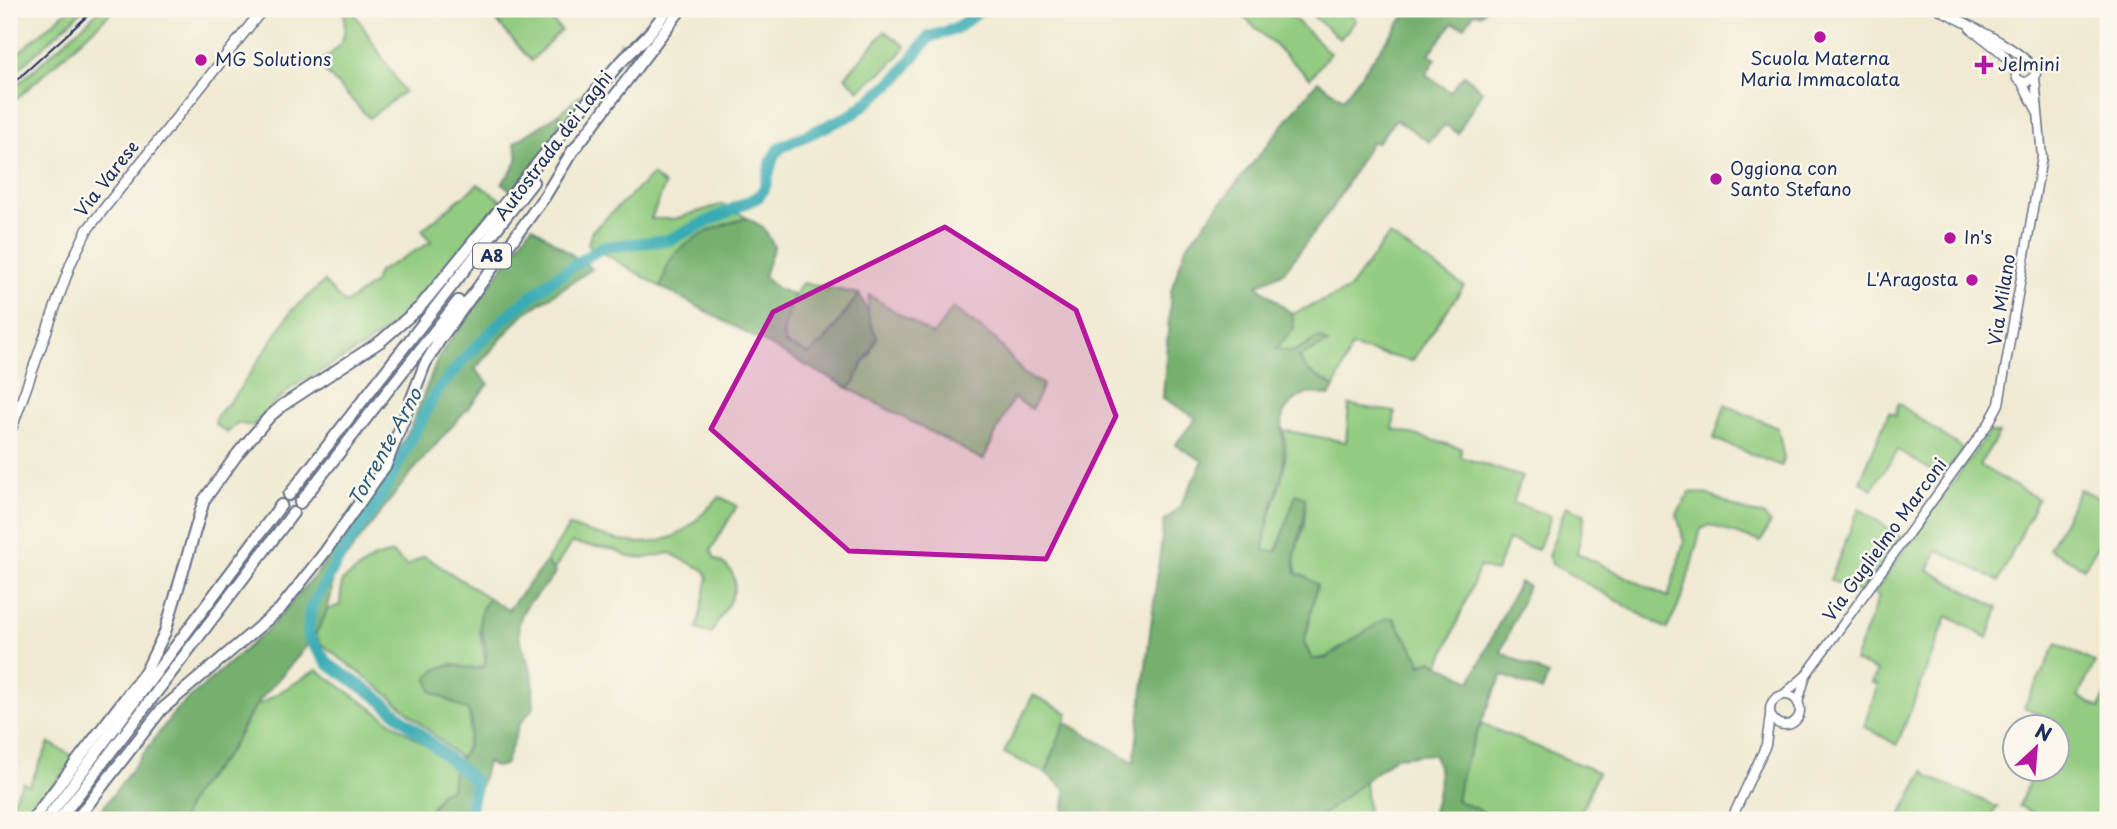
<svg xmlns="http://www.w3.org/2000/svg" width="2117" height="829" font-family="'Playpen Sans',sans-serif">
<rect width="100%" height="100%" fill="#fbf7ec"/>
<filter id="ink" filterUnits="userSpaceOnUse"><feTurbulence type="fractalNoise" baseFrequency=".0143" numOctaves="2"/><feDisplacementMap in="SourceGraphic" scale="14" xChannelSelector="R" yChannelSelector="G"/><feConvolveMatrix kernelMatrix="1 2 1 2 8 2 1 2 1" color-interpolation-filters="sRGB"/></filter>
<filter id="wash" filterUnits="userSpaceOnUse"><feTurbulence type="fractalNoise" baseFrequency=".00686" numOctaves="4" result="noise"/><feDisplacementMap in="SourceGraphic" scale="28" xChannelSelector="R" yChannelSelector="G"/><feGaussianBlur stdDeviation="1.57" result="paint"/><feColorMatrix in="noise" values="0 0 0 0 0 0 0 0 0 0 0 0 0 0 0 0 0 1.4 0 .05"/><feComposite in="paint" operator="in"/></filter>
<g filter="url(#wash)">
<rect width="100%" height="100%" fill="#f0ead2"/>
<g fill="#93cc80" stroke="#577e6f" stroke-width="2">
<path d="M69,9H84L9,78V61Z"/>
<path d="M101,9H115L9,106V92Z"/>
<path d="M344,9H352L404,92L369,118L317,63C344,47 347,40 344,9Z"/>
<path d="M502,9H541L561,30L531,61L493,17Z"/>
<path d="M1235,9H1284L1330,53L1310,78Z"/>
<path d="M1305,9H1344L1356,20L1340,39Z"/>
<path d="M885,31L906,47L889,66L859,90L845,77Z"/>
<path d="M621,42L625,45L550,146L562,117L559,114L585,91Z"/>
<path d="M652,175L665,185L651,219H674L723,204L747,218L726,224L668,264L661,287L588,244L592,231Z"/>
<path d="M478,184L504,202L430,292L403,318L365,346L291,388L252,426L237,423L227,433L215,424L216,417L237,393L292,310L324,282L345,304L374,283L378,272L431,242L422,230Z"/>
<path d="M1389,235L1464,286L1412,361L1351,347L1335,387L1308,371L1299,357L1327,343L1319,338L1293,352L1274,349L1294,329L1292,314L1348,290Z"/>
<path d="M802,283L859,294L826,339L809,355L786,344C779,328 793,297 802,283Z"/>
<path d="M869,295L933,335L953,308L996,340L1023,373L1043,385L1032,409L1013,398L983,460L848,388L855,383L858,368L871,354L867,321Z"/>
<path d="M1898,403L1964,450L1941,477L1898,450L1872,489L1860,481L1889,412L1896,415Z"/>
<path d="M1349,405L1395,412L1393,429L1461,448V457L1522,477L1513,503L1551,516L1538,550L1508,540L1496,572L1480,566L1440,664L1431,660L1421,665C1417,648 1402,637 1394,618C1366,628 1343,660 1312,659L1304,643L1310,620L1293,558L1304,527L1305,498L1296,495L1277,551L1264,552C1264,511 1295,471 1283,430L1346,442Z"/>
<path d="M1725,405L1778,428L1784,459L1781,466L1714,439Z"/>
<path d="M1989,432L1999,434L1979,465L2038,499L1999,581L1937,550L1928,570L1998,608L1988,638L1947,616L1897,745L1864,726L1878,684L1872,683L1877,671L1854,661L1879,596L1874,593Z"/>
<path d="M2080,489L2101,499L2108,490V530L2084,568L2049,549Z"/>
<path d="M1690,492C1716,492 1737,513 1764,515L1770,523L1761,542L1710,525L1701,529L1683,595L1667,629L1552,564L1548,556L1566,506L1585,514L1577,553L1668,597L1684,542L1677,514Z"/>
<path d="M720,497L737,506L711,550L715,559C755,578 724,607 711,634L697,629L708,577L704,570L670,553L646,558L628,557L616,550L571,543L554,570L546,562L569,526C604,536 645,554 680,533C694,525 707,508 720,497Z"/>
<path d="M1859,508L1901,537L1862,593L1830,580Z"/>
<path d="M392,553L407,566L424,556L489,598L479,628L486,664L474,670L451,664C463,699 481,723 461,759L385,692L320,643L315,632L327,610L340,605L342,581L374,558Z"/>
<path d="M2057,643L2095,663L2078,696L2099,708L2108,690V806L2101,820H2049L2019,806L2034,770H2058V728L2051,727L2054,721L2024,707Z"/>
<path d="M317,670L455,766L451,789L432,805L426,820H183L186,803L231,749L255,707Z"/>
<path d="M1033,695L1068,713L1046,773L1004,753Z"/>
<path d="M1482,724L1598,772L1578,820H1501L1456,800L1468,749Z"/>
<path d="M49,743L75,757L26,820H9L14,798L23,782L29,786Z"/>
<path d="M1924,771L1929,777L1998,807L1986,820H1898Z"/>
<path d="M1365,781L1368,813L1373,820H1316Z"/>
</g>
<g fill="#76b06e" stroke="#487066" stroke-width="2">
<path d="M1400,9H1485L1482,14L1474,13L1464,27L1453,23L1429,54L1436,59L1426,74L1450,92L1464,75L1482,91L1458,133L1445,125L1429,142L1396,119L1377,143L1371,142L1333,207L1284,272L1257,285L1292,314L1294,329L1275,349L1293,352L1319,338L1328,343L1299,357L1308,371L1335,387L1329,396C1306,390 1297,394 1283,414C1280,432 1286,450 1283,469C1278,498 1264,521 1264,551H1277L1296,494L1305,498C1308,526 1290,547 1296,574L1305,576L1317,585L1304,643L1312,659H1324L1386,618H1394C1402,637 1416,647 1421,665L1431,660L1471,681L1519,582L1528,586L1501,652L1548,675L1542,691L1502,675C1484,718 1464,754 1456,800L1501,820H1430C1437,802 1444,771 1433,754L1395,757L1316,820H1070L1063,816L1066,790L1046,773L1065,722L1134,762L1164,521L1179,508L1203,461L1175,445L1196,418L1163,398L1171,291L1186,247L1318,81L1343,99L1406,14Z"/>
<path d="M559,114L562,116L550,146L513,192L502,183C513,169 523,160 514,143Z"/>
<path d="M747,218L763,227L774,246L764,276L776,288L794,295L782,336L786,344L809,354L826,339L859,294C870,310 867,320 877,337C871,355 859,365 855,383L848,388L661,287C665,274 667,261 677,252C694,235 724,224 747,218Z"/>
<path d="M532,226L592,269L521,316L475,369L489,384L410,474L332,576C336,631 283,668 254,708C243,722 238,740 227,754C210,775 188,794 183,820H94L176,710L268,629L316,574L365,510L410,429L439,356Z"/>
<path d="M546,562L555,572C549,587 532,595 524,610C509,636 530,655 533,680C534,689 532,697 534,707L520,723L505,765L496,767L487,762L471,820H426L441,792L451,789L453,769L467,748L472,720L468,711L431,691L427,678C450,654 459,672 484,668C494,645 467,621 489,598L508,610Z"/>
</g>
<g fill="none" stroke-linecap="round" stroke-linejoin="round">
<path stroke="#39abb4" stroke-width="12" d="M461,820L470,811L475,781L376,696L328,664L308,636L310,610L340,556L379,501L435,394L463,360L507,316L552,280L602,247L669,240L758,197C772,183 765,162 781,147L853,114L897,78L929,37L956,29L981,9"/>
</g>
</g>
<g filter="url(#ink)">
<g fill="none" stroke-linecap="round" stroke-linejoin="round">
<defs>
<g id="tertiary">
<path d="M1938,9C1957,19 2034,54 2036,74L2026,83L2017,79L2015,72L2018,65L2026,62"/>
<path d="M1970,28L2002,53L2015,69"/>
<path d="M2022,83L2037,111"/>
<circle cx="1785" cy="710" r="15"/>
<path d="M1783,695L1804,677"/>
<path d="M1798,703L1806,675L1989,423L1999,404L2042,157L2035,78"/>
<path d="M1731,820L1766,745L1770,715"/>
</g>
<path id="secondary" d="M9,436L71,263L87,230L263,9"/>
<g id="motorway">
<path d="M644,40L668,9"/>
<path d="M570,155L681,9"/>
<path d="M289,495L533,182"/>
<path d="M300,503L458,301"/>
<path d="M32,820L146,671L165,632L204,500L239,452L269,417L283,405L381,341L420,307L616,67L648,35"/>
<path d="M46,820L281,505"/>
<path d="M59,820L293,513"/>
<path d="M76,820L161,710L280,609L325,552L386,465L425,364L441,338L545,196L573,150"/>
</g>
</defs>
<use href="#tertiary" stroke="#667087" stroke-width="11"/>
<use href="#secondary" stroke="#667087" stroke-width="12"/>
<use href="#motorway" stroke="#667087" stroke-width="14"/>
<use href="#tertiary" stroke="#fff" stroke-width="8"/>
<use href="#secondary" stroke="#fff" stroke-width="9"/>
<use href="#motorway" stroke="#fff" stroke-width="10"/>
<path stroke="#1b2f5e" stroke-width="2" d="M9,87L95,9"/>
</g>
</g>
<path fill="#b5179e" fill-opacity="0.2" stroke="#b5179e" stroke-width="5" stroke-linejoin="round" d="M945,227L1076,310L1116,416L1046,559L849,551L711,429L773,312Z"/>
<g fill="#b5179e" stroke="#fbf7ec" stroke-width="2.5">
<circle cx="1820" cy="37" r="7"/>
<circle cx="201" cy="60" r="7"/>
<path d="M1980.5 54.5h7v7h7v7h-7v7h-7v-7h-7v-7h7z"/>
<circle cx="1716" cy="179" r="7"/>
<circle cx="1950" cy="238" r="7"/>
<circle cx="1972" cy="280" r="7"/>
</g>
<g text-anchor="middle" stroke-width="5" stroke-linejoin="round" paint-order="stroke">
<rect fill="#fbf7ec" stroke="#5e6b89" stroke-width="2" x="473" y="243.5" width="38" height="25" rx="5"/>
<g font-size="16" font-weight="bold" fill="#1b2f5e">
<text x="492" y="262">A8</text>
</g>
<g font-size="18" fill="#1b2f5e" stroke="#fbf7ec" text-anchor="start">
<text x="1820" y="65" text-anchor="middle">Scuola Materna<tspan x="1820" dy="21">Maria Immacolata</tspan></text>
<text x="215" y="66">MG Solutions</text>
<text x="1998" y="71">Jelmini</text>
<text x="1730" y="175">Oggiona con<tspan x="1730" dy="21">Santo Stefano</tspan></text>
<text x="1964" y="244">In's</text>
<text x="1958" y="286" text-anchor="end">L'Aragosta</text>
</g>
<g font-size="18" fill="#1b2f5e" stroke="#fbf7ec">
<text transform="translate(554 146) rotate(-53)" y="6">Autostrada dei Laghi</text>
<text transform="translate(107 179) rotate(-52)" y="6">Via Varese</text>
<text transform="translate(2002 300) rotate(-81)" y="6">Via Milano</text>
<text transform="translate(1885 540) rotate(-54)" y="6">Via Guglielmo Marconi</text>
</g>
<g font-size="19" font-style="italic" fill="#265a7c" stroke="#fbf7ec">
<text transform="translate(385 447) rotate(-61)" y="7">Torrente Arno</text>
</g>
</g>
<rect width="2117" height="829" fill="none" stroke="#fbf7ec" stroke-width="35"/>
<g transform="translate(2036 748) rotate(26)"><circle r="33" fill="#fbf7ec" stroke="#a1a7b3" stroke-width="2"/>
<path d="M0-5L12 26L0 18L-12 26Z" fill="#b5179e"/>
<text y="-10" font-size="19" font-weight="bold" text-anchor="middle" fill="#1b2f5e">N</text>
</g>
</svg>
